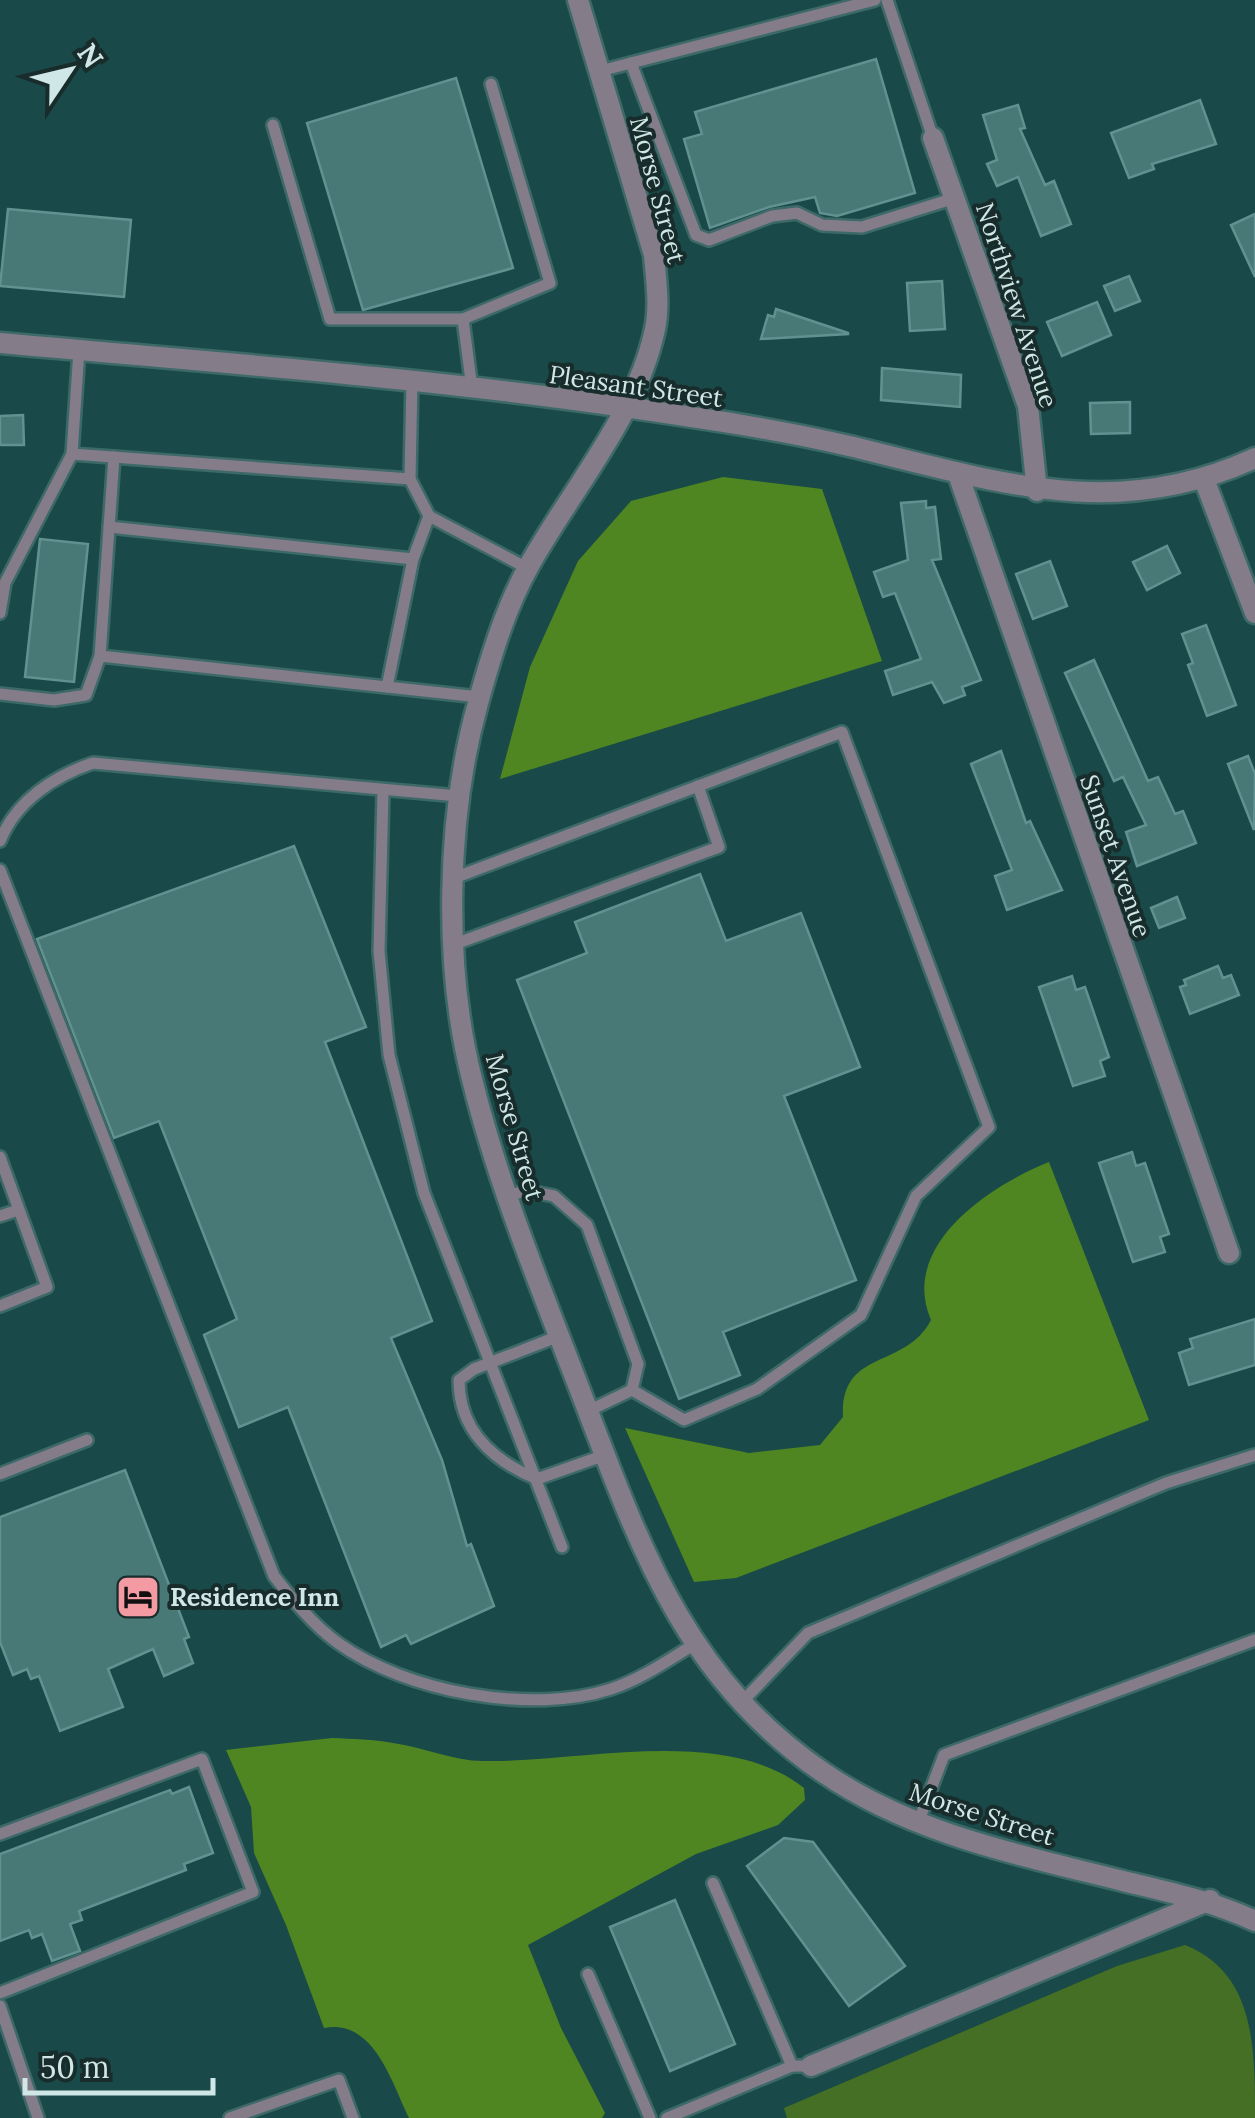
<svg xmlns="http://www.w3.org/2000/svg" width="1255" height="2118" font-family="Lora,serif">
<rect width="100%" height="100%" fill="#194a49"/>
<path fill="#446f24" d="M1185,1945C1255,1973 1255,2047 1255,2118H787L784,2108L1117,1966Z"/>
<g fill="#4f8621">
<path d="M723,477L822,489L882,661L500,779L530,667L578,561L631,501Z"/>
<path d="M1049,1162L1149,1420L736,1578L694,1582L625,1428L749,1453L820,1445L843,1417C840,1348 905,1370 931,1320C899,1246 989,1186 1049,1162Z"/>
<path d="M332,1738C352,1739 373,1739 393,1743C423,1747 453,1761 483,1761C581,1763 723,1724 804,1788L805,1800L778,1825L696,1854L528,1945L561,2028L605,2113L602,2118H409C391,2081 374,2019 324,2028L286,1925L254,1853L251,1807L226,1750Z"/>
</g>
<g fill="#497977" stroke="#619190" stroke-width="2.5">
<path d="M876,59L915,193L837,216L820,213L815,197L769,207L710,228L684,139L702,134L695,112Z"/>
<path d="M456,78L513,268L363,310L307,123Z"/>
<path d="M1200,100L1216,144L1152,164L1154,169L1129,178L1111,133Z"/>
<path d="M1018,105L1025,128L1020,129L1045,185L1054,181L1071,224L1041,236L1018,177L997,186L987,164L997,160L983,115Z"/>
<path d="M8,209L131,220L124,297L0,286Z"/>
<path d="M1255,214V277L1231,225Z"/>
<path d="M1129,276L1140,301L1115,311L1104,286Z"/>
<path d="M942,281L945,329L910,331L907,283Z"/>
<path d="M1097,302L1111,335L1062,356L1047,322Z"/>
<path d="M776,309L848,333V334L761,339L768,315L774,317Z"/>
<path d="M882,368L961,375L960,407L881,400Z"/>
<path d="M1130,402V433L1091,434L1090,403Z"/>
<path d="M23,415L24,445H0V416Z"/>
<path d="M926,501V508L935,507L941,559L932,560L981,680L962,687L965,695L944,703L932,682L893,695L885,671L921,659L895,593L883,597L874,572L908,560L901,503Z"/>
<path d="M40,539L88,544L74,682L25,677Z"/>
<path d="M1167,546L1180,573L1147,590L1133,562Z"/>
<path d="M1050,561L1067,606L1033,619L1016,574Z"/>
<path d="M1206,625L1236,705L1207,716L1188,665L1193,663L1182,634Z"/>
<path d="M1094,660L1148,781L1158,777L1175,814L1183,811L1196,843L1137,866L1126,832L1146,825L1123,777L1114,781L1065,673Z"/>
<path d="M1001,751L1026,823L1030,821L1062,890L1007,910L995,876L1012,870L971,764Z"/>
<path d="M1248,756L1255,774L1254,830L1228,764Z"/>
<path d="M294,846L366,1027L325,1042L432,1321L391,1338L442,1460L467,1546L471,1544L494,1606L411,1644L406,1635L381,1647L288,1407L239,1427L204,1335L237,1319L159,1121L114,1138L37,939Z"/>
<path d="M700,874L726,941L801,913L860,1067L784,1096L856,1280L723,1332L740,1375L679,1399L517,980L587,953L575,922Z"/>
<path d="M1177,897L1185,918L1159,928L1151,908Z"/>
<path d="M1218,966L1223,978L1231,975L1239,995L1190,1014L1180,987L1186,985L1184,980Z"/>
<path d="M1072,976L1076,990L1085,987L1109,1057L1100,1061L1105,1076L1073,1086L1039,987Z"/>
<path d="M1132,1152L1136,1166L1145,1163L1169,1234L1160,1237L1165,1252L1133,1262L1099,1163Z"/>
<path d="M1255,1319V1365L1189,1385L1179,1353L1193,1348L1190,1339Z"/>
<path d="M125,1470L189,1637L184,1639L193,1663L164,1676L153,1649L108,1669L123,1707L60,1731L39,1676L31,1679L27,1669L13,1675L0,1642V1517Z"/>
<path d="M189,1787L213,1853L184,1864L186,1870L79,1911L82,1920L70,1924L80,1951L52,1961L42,1934L32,1938L29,1930L0,1941V1854L170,1790L172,1794Z"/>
<path d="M784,1838L813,1842L905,1966L849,2006L747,1866Z"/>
<path d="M675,1900L735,2044L670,2071L610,1927Z"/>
</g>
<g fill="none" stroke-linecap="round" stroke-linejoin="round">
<defs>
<g id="service">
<path d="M887,0L933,138"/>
<path d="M631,63L696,235L709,240L772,216L797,213L822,225L862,227L955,198"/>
<path d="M600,71L875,0"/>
<path d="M273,125L330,319H463"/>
<path d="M79,350L72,454L410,479"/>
<path d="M412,379L410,479L429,516L527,568"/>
<path d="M472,389L463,319L550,283L491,84"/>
<path d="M429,516L413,559L387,687L479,697"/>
<path d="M109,527L413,559"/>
<path d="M0,613L5,583L72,454"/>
<path d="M100,656L114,457"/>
<path d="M0,694L54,700L86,695L100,656L387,687"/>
<path d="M383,793L379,951L389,1055L424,1193L562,1547"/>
<path d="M0,841C16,801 54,776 93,763L458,796"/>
<path d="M0,870L274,1576C293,1600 313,1625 338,1643C406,1692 531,1715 611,1689C641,1679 667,1661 693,1645"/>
<path d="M454,878L842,732L989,1127L916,1196L861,1315L757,1389L684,1420L632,1390L588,1411"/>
<path d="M455,944L719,847L698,786"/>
<path d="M0,1157L47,1287L0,1306"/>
<path d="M506,1195L529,1191L554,1196L587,1225L638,1364L632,1390"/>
<path d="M0,1216L18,1210"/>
<path d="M559,1336L474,1369L459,1380C459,1430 493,1461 537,1479L605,1455"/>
<path d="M0,1474L87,1440"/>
<path d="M741,1703L808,1633L1166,1483L1255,1455"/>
<path d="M918,1823L944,1755L1255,1640"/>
<path d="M0,1834L202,1759L253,1892L0,1993"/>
<path d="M713,1883L792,2066H811"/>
<path d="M588,1974L650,2118"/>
<path d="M0,2006L38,2118"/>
<path d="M230,2118L339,2080L353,2118"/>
<path d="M667,2118L792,2066"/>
</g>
<g id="minor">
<path d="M933,138L1028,406L1037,491"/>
<path d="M958,474L1229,1253"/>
<path d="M1204,479L1255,613"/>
<path d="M811,2066L1210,1900"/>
</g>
<g id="tertiary">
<path d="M578,0L654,255C656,280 660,305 655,329C637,415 572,489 530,564C506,606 491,656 478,703C446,817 443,968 473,1083C499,1187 540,1286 578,1385C637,1538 681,1676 824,1773C913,1834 1020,1855 1123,1881C1169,1892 1212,1901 1255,1921"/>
<path d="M0,343C209,362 418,377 625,407C700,418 776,429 849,446C993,480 1112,524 1255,458"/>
</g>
</defs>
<use href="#service" stroke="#3d6968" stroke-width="16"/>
<use href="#minor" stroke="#3d6968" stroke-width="25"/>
<use href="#tertiary" stroke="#3d6968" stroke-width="25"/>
<use href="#service" stroke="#857c8a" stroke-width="11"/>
<use href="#minor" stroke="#857c8a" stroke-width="20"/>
<use href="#tertiary" stroke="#857c8a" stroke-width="20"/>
</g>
<defs>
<symbol id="hotel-square" viewBox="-11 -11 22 22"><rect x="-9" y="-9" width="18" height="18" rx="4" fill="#f49aa2" stroke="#182c2c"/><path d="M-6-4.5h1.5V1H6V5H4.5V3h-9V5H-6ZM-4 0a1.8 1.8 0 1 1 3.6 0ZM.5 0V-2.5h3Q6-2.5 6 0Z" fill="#111"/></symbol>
</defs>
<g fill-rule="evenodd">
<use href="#hotel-square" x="113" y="1572" width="50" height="50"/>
</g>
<g text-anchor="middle" stroke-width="8" stroke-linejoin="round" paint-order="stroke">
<g font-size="25" fill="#cfe7e6" stroke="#182c2c">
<text transform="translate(658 190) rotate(75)" y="9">Morse Street</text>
<text transform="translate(1017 305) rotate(72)" y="9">Northview Avenue</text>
<text transform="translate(636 386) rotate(8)" y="9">Pleasant Street</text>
<text transform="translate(1116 856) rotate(71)" y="9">Sunset Avenue</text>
<text transform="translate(515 1127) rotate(74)" y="9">Morse Street</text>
<text transform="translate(982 1814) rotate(18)" y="9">Morse Street</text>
</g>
<g font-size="25" font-weight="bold" fill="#cfe7e6" stroke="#182c2c" text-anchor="start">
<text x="170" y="1606">Residence Inn</text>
</g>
</g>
<g transform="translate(70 70) rotate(55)" stroke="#182c2c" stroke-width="8" paint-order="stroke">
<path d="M0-8L18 38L0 25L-18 38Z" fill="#cfe7e6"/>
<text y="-15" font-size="28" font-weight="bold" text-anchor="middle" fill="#cfe7e6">N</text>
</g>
<path d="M25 2078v15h188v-15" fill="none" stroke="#cfe7e6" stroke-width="5"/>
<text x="40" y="2078" font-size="30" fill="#cfe7e6" stroke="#182c2c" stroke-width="8" paint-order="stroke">50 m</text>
</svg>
